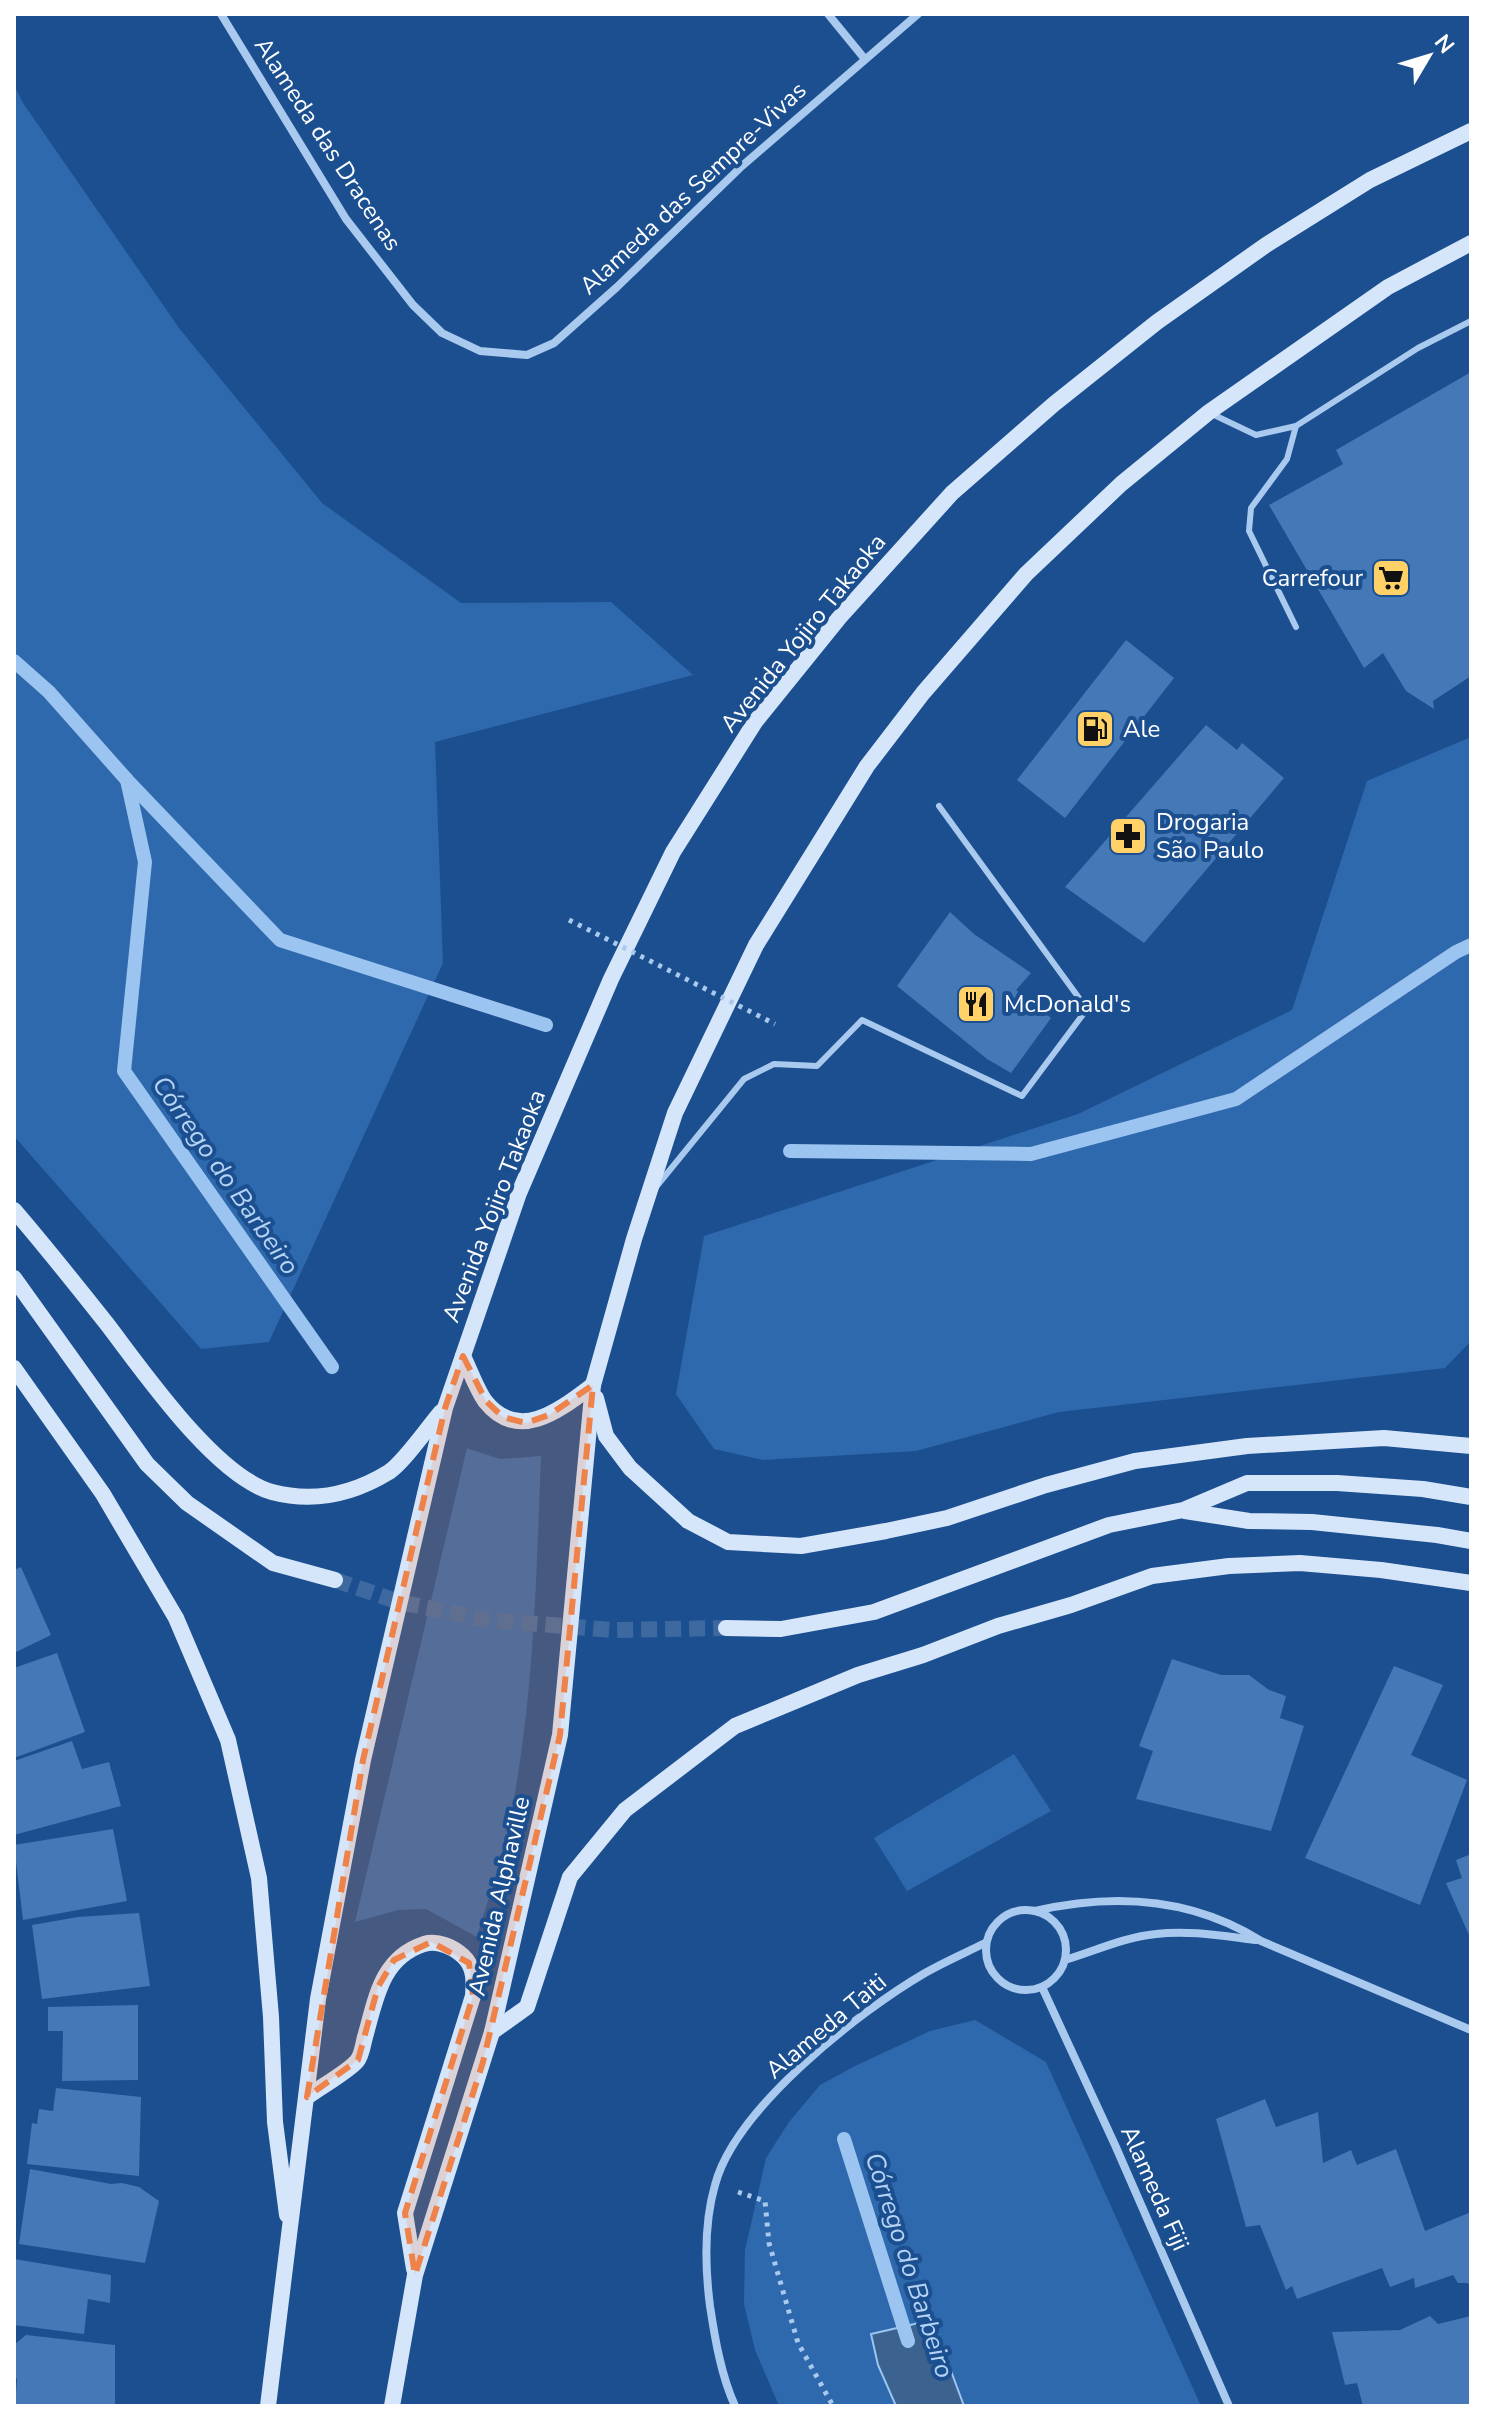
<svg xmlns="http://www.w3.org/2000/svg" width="1485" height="2420" font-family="'Nunito Sans',sans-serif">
<rect width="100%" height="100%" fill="#1b4f8f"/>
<g fill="#2e69ad">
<path d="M14,85L23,103L179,328L322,503L461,603L611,602L693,675L435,742L443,963L269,1342L201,1349L14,1136Z"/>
<path d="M1471,737V1341L1445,1368L1059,1412L916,1451L763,1460L714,1449L676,1394L704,1236L1078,1114L1292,1010L1367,781Z"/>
<path d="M467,1448L500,1459L541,1456C536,1583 534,1713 506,1838C499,1871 486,1904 477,1937L426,1909L398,1910L355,1922Z"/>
<path d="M1014,1754L1051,1811L907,1891L874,1838Z"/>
<path d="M975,2020L1046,2062L1201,2406H779L755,2350L744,2304L745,2250L766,2158L789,2122L820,2085L855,2066L930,2031Z"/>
</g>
<path fill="#3c6290" stroke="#9cc4f0" stroke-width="2" d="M932,2320L964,2406H896L878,2365L871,2334Z"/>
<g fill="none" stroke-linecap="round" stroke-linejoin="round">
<g stroke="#9cc4f0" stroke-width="14">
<path d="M14,661L49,692L127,780L280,940L546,1025"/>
<path d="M127,780L145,862L124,1071L332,1367"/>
<path d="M790,1151L1031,1154L1236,1099L1456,952L1471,945"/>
<path d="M844,2139L908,2341"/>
</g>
</g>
<g fill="#4478b7">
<path d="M1471,372L1469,651L1471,676L1433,701L1434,709L1406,691L1383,653L1364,668L1269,505L1343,464L1336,450Z"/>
<path d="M1126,640L1174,678L1065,818L1017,780Z"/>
<path d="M1206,725L1237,750L1242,743L1284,778L1144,943L1065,887Z"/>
<path d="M950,912L974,934L1031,973L1016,990L1051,1018L1011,1073L987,1059L897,986Z"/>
<path d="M21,1567L51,1635L14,1653V1570Z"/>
<path d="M57,1653L85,1732L14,1758V1668Z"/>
<path d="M1172,1659L1221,1675H1249L1269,1690L1286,1696L1280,1718L1304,1726L1271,1831L1136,1799L1153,1751L1139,1746Z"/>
<path d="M1394,1666L1443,1685L1411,1755L1467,1780L1420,1905L1305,1858Z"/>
<path d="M72,1741L82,1769L109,1762L121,1806L14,1835V1761Z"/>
<path d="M113,1829L127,1901L23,1920L14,1845Z"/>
<path d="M1471,1854V1934L1469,1935L1446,1883L1462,1878L1456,1860Z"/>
<path d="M139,1913L150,1986L42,1999L32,1925L78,1917Z"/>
<path d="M138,2005V2080L62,2081L63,2031H48V2007Z"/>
<path d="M56,2088L141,2097L139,2176L27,2164L32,2123L37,2124L39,2109L53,2111Z"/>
<path d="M1265,2099L1276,2127L1318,2112L1323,2163L1351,2150L1357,2165L1396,2149L1425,2231L1471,2212V2286L1467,2283H1458L1453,2275L1415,2288L1414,2278L1390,2287L1382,2268L1297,2299L1292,2286L1286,2290L1260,2225L1246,2227L1216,2119Z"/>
<path d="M30,2169L111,2184L122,2183L139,2187L159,2201L145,2263L19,2244Z"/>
<path d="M14,2259L111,2275L110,2303L88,2299L84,2334L14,2325Z"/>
<path d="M1430,2316L1438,2324L1471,2316V2406H1363L1357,2383L1345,2385L1332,2332L1400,2330Z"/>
<path d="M26,2335L115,2345V2406L15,2405L17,2379L14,2376V2345Z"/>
</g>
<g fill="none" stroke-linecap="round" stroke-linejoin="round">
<path stroke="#3d69a0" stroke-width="16" stroke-dasharray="16 8" stroke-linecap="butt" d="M335,1580L399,1602L489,1620L613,1630L726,1628"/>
<path stroke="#a9c9ee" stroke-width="5" stroke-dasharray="4 6" stroke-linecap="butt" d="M738,2192L765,2201L769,2243L798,2343L833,2406"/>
<g stroke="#a9c9ee" stroke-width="6">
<path d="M1212,414L1256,435L1296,426L1418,348L1471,321"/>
<path d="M1296,426L1287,459L1251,508L1249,531L1296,627"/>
<path d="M656,1187L744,1079L774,1064L817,1066L862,1020L1022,1096L1087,1009L939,806"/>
</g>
<g stroke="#a9c9ee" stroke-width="8">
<path d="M221,14L346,219L413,305L442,333L480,351L527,355L554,343L617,287L742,166L918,14"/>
<path d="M828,14L864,58"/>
<circle cx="1026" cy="1950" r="40"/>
<path d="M1035,1911C1114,1893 1191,1897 1261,1941L1471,2030"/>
<path d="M1065,1960C1095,1951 1125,1937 1156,1934C1189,1930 1223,1936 1256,1940"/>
<path d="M1042,1987L1115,2145L1229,2406"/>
<path d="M735,2406C721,2375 715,2339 710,2306C705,2267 704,2223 715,2185C735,2109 858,2012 925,1973C944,1962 965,1953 985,1943"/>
</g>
<g stroke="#d6e6fa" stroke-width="16">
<path d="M14,1210C46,1247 76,1285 107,1324C143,1371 215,1476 272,1492C313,1503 353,1494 389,1472C404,1462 428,1427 441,1412"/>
<path d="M14,1278L147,1464L187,1503L273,1563L335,1580"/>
<path d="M463,1356C470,1370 476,1388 485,1401C519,1444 561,1409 593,1385"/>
<path d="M14,1368L103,1494L176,1618L228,1740L259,1878L271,2017L275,2122L287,2215"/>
<path d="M596,1398L606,1436L630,1468L688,1521L728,1542L801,1546L886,1531L947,1518L1046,1485L1135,1461L1247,1446L1384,1438L1471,1446"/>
<path d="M1185,1511L1249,1521L1312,1522L1437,1535L1471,1541"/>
<path d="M726,1628L781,1629L874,1612L1109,1525L1183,1510L1247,1483H1337L1423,1489L1471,1497"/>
<path d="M492,2032L527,2007L570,1877L625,1810L735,1726L858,1675L923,1655L998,1626L1071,1605L1152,1576L1229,1566L1300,1563L1381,1570L1471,1583"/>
<path d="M307,2097C319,2088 349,2071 357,2061C362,2055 363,2044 365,2037C376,1999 381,1958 424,1944C438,1940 453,1947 463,1956C475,1967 474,1982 473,1996L405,2213L414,2269"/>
<path d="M268,2406L318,1999L363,1760L445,1408L519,1193L611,979L673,852L755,722L839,618L952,493L1054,404L1157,322L1266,245L1370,180L1471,131"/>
<path d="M392,2406L415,2275L492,2032L560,1735L593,1385L634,1239L675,1113L756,945L867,766L923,693L1026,574L1121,484L1209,412L1388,287L1471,243"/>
</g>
<path stroke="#a9c9ee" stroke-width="5" stroke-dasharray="4 6" stroke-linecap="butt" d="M569,920L775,1024"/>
</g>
<path fill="#ee8249" fill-opacity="0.2" stroke="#ee8249" stroke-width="6" stroke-dasharray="16 10" stroke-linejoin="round" d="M463,1356L486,1401L503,1417L526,1423L549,1415L593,1385L560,1735L483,2062L415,2275L405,2213L473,1996L469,1963L431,1942L394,1960L378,1987L358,2060L307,2097L363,1760L445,1408Z"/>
<defs>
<symbol id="supermarket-square" viewBox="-11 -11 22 22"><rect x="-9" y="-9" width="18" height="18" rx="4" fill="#ffd166" stroke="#1b4f8f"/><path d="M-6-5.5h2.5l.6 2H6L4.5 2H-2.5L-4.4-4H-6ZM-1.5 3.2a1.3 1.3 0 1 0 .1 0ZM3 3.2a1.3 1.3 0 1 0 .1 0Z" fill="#111"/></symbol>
<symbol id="fuel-square" viewBox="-11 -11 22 22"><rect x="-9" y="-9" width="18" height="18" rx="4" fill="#ffd166" stroke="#1b4f8f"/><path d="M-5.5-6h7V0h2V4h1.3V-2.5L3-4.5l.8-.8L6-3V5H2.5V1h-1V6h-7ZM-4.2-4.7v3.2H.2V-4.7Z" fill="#111"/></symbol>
<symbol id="pharmacy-square" viewBox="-11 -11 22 22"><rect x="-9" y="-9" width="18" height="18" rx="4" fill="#ffd166" stroke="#1b4f8f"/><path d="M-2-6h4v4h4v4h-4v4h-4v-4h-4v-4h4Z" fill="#111"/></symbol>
<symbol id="restaurant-square" viewBox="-11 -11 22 22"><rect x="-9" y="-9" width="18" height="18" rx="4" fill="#ffd166" stroke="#1b4f8f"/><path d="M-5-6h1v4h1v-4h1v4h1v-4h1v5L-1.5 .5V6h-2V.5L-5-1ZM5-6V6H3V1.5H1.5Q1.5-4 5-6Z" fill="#111"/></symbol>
</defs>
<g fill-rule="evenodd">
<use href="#supermarket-square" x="1369" y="556" width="44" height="44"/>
<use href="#fuel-square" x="1073" y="707" width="44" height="44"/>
<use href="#pharmacy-square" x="1106" y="814" width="44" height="44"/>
<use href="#restaurant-square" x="954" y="982" width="44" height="44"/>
</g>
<g text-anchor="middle" stroke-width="8" stroke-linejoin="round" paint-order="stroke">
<g font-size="24" fill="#fff" stroke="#1b4f8f">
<text transform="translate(328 144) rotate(57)" y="8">Alameda das Dracenas</text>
<text transform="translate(693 188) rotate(-43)" y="8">Alameda das Sempre-Vivas</text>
<text transform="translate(803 633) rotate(-51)" y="8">Avenida Yojiro Takaoka</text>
<text transform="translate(494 1206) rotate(-69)" y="8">Avenida Yojiro Takaoka</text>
<text transform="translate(499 1896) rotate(-77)" y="8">Avenida Alphaville</text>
<text transform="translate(826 2026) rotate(-40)" y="8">Alameda Taiti</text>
<text transform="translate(1155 2188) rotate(66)" y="8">Alameda Fiji</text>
</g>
<g font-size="24" fill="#fff" stroke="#1b4f8f" text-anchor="start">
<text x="1363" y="586" text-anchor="end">Carrefour</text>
<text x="1123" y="737">Ale</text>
<text x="1156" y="830">Drogaria<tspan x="1156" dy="28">São Paulo</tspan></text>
<text x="1004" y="1012">McDonald's</text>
</g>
<g font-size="26" font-style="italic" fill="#b5d3f5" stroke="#1b4f8f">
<text transform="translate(226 1175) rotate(55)" y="9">Córrego do Barbeiro</text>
<text transform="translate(910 2265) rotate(72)" y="9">Córrego do Barbeiro</text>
</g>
</g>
<rect width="1485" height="2420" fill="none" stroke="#ffffff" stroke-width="32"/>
<g transform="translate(1429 56) rotate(52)" stroke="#1b4f8f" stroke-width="6" paint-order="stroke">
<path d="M0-6L14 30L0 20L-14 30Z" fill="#ffffff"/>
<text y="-12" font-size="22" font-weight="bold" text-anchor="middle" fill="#ffffff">N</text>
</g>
</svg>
